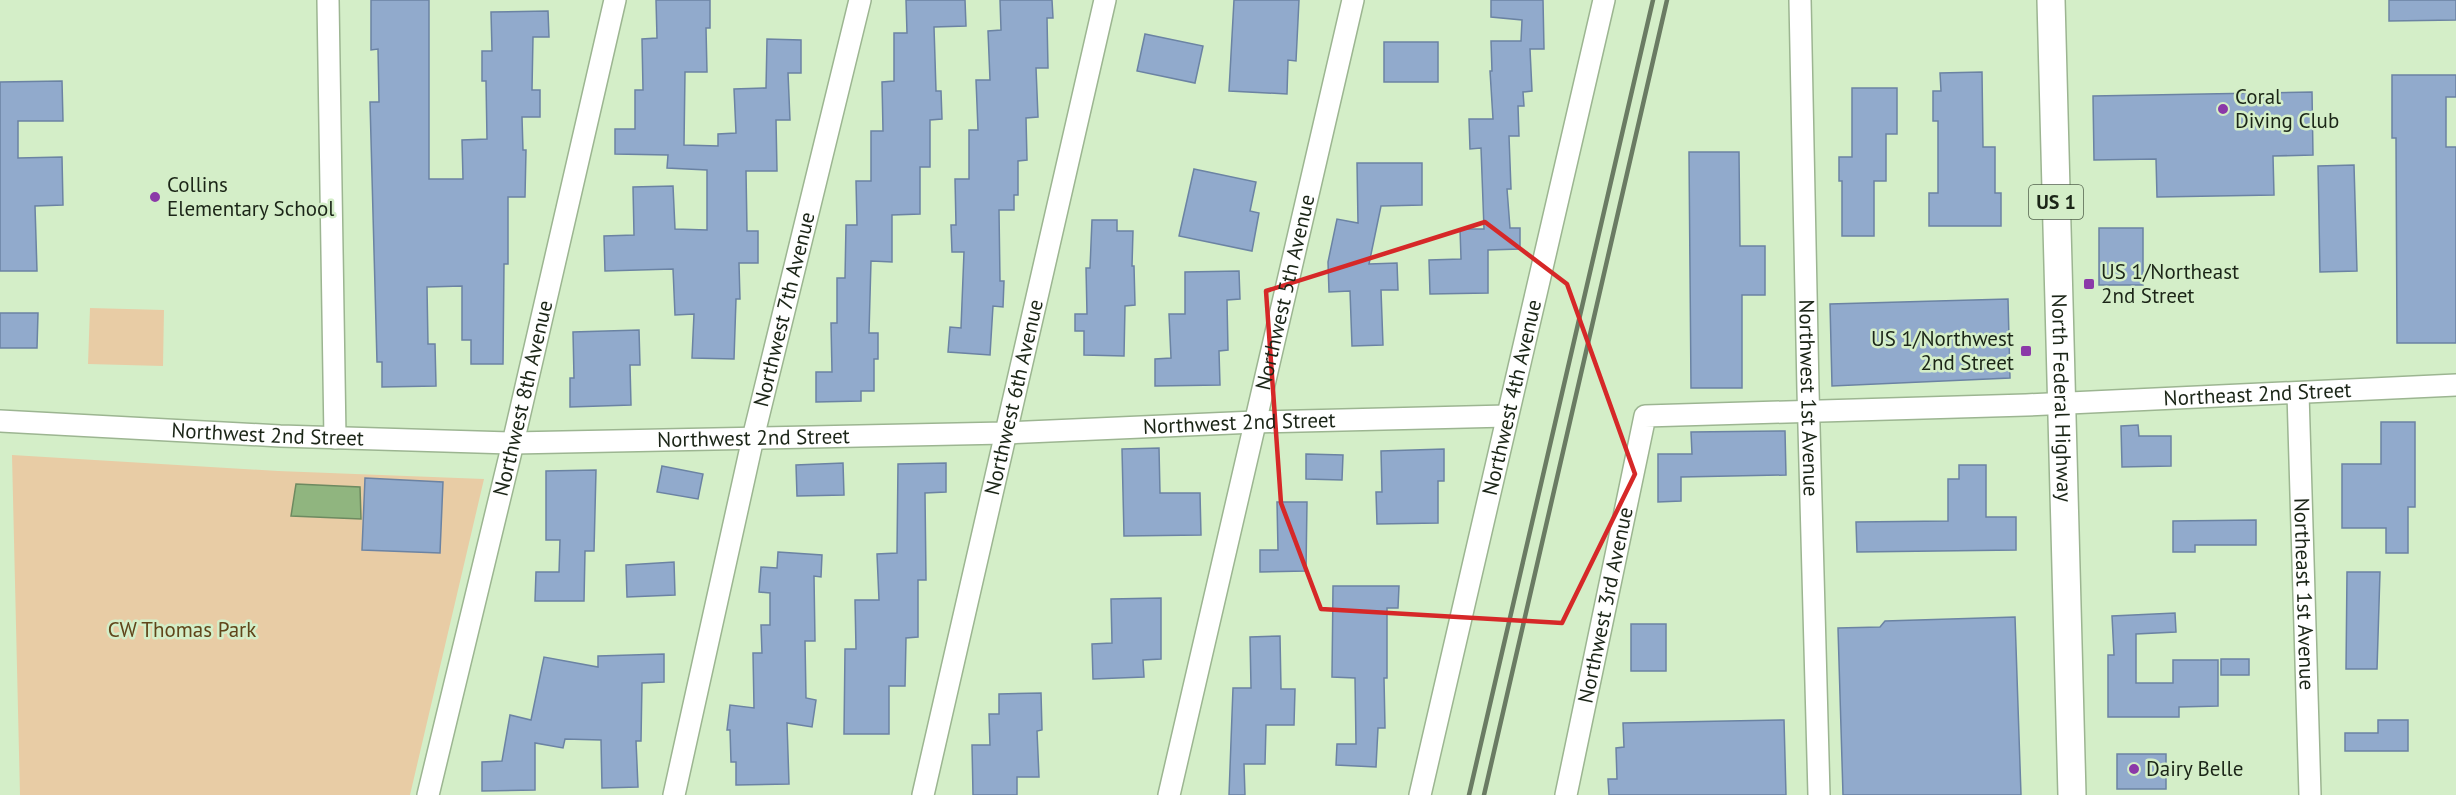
<svg xmlns="http://www.w3.org/2000/svg" width="2456" height="795" font-family="'PT Sans',sans-serif">
<rect width="100%" height="100%" fill="#d4eec8"/>
<g fill="#e8cca5">
<path d="M90,308L164,310L163,366L88,364Z"/>
<path d="M12,455L278,471L484,479L410,795H20Z"/>
</g>
<path fill="#90b57f" stroke="#6d8a60" stroke-width="1.5" d="M296,484L360,487L361,519L291,516Z"/>
<g fill="#91aacc" stroke="#6b83a3" stroke-width="1.5">
<path d="M371,0H429V179H463L462,140L487,139L486,81H482V51H492L491,12L548,11L549,37H533L532,90H540V117H522L523,150H526L525,197H508V264H504L503,364H471V340H462V286L427,287L428,344H435L436,386L382,387V362H377L370,102H379L378,49L371,50Z"/>
<path d="M656,0H710V28H706L707,72H685L684,145L718,146V134L736,133L734,89L766,88L767,39L801,40V73H788L790,120H776L777,171H746L747,231H758V263H739L740,299H736L734,359L692,358L694,314L675,315L673,269L605,271L604,236L634,235L633,187L673,186L675,229L707,230V170L667,168L668,155L615,154V129H635V90H643L642,39L657,38Z"/>
<path d="M906,0H965L966,26L934,27L936,91H941L942,119L930,120V167H920V214L892,215V262L871,261L869,333H878V359H874V391H861V401L816,402V372H832L831,323H837V278H845L846,225H857L856,181H871V131H883L882,82L894,81V33H907Z"/>
<path d="M1000,0H1052L1053,18H1047L1048,68H1036L1038,117L1026,118L1027,160L1018,161V195H1014V210H999L1000,281H1004L1003,307L993,306L990,355L948,352L950,327L961,328L964,252H952L951,225H956L955,179H969V130H978L976,80H990L988,31L1001,30Z"/>
<path d="M1234,0H1299L1296,61L1288,60L1287,94L1229,91Z"/>
<path d="M1491,0H1543L1544,49H1530L1532,91L1523,92L1524,106H1518L1519,136H1509L1511,189H1507L1510,228H1520V249L1488,250V293L1430,294L1429,260L1461,259L1460,229H1484L1481,148L1470,149L1469,119H1493L1490,71H1492L1491,41H1521L1522,20L1491,17Z"/>
<path d="M2389,0H2456V20L2389,21Z"/>
<path d="M1145,34L1203,46L1195,83L1137,71Z"/>
<rect x="1384" y="42" width="54" height="40"/>
<path d="M1982,72L1983,147H1995V193H2001V226H1929V193H1938V121H1933V91H1941L1940,73Z"/>
<path d="M2392,75H2456V97H2446V147H2456V343H2397L2396,138H2392Z"/>
<path d="M62,81L63,121H18V158L62,157L63,205L35,206L37,271H0V82Z"/>
<path d="M1852,88H1897V134H1886V181H1874V236H1842V181H1839V157H1852Z"/>
<path d="M2312,92L2313,155L2273,156L2274,195L2157,197L2156,159L2094,160L2093,96Z"/>
<path d="M1689,152H1739L1740,246H1765V295H1742V388H1691Z"/>
<path d="M1357,163H1422V205L1381,206L1369,264L1397,263L1398,290H1381L1383,345L1352,346L1350,291L1329,292L1328,262L1337,219L1358,223Z"/>
<path d="M2354,165L2357,271L2320,272L2318,166Z"/>
<path d="M1194,169L1256,182L1250,211L1259,213L1252,251L1179,236Z"/>
<path d="M1092,220H1117V231H1133L1132,266H1134L1135,305L1125,306L1124,356L1084,355V331H1075V314H1087L1086,268H1090Z"/>
<rect x="2099" y="228" width="44" height="57"/>
<path d="M1239,271L1240,299L1227,300L1228,350L1219,351L1220,385L1155,386V359L1171,358L1169,314H1185V272Z"/>
<path d="M2008,299L2010,378L1832,386L1830,304Z"/>
<path d="M0,313H38L37,348H0Z"/>
<path d="M639,330L640,365H630L631,405L570,407V378H574L573,332Z"/>
<path d="M2381,422H2415V507H2408V553H2386V528H2342V464H2381Z"/>
<path d="M2138,425L2139,436H2171V466L2122,467L2121,426Z"/>
<path d="M1785,431L1786,475L1681,477V501L1658,502V454H1692L1691,432Z"/>
<path d="M1159,448L1160,493H1200L1201,535L1124,536L1122,449Z"/>
<path d="M1444,449V481H1438V523L1377,524L1376,492H1382L1381,451Z"/>
<path d="M1306,454L1343,455L1342,480L1306,479Z"/>
<path d="M843,463L844,495L797,496L796,465Z"/>
<path d="M946,463V492L925,493L926,580H918V637L906,638L905,686H889V734H844L845,649H856L855,600H879L877,554L897,553L898,464Z"/>
<path d="M1959,465H1986V517H2016V550L1857,552L1856,522L1948,521V479H1959Z"/>
<path d="M662,466L703,474L698,499L657,492Z"/>
<path d="M596,470L594,551H585L584,601H535L536,572H559L560,540H546V471Z"/>
<path d="M365,478L443,482L440,553L362,550Z"/>
<path d="M1277,502H1307L1306,571L1260,572V550H1278Z"/>
<path d="M2256,520V545H2195V552H2173V521Z"/>
<path d="M778,552L822,555L821,577L814,576L815,641H805L806,698L816,700L812,727L787,723L789,784L736,785V762H731L730,730H727L730,705L754,708L753,653H762L761,625H770V593L759,592L761,567L777,568Z"/>
<path d="M674,562L675,595L627,597L626,565Z"/>
<path d="M2347,572H2380L2377,669H2346Z"/>
<path d="M1333,586H1399L1398,608H1387V678H1384L1385,728H1378L1376,767L1336,765L1337,744H1356L1355,678L1332,677Z"/>
<path d="M1161,598V659L1143,660L1144,677L1093,679L1092,644L1112,643L1111,599Z"/>
<path d="M2175,613L2176,632L2136,634V683H2173V660H2218V706L2179,707V717H2108V655H2114L2112,616Z"/>
<path d="M2015,617L2021,795H1843L1838,628L1880,627L1885,621Z"/>
<rect x="1631" y="624" width="35" height="47"/>
<path d="M1280,636L1281,689H1295L1294,725H1266L1265,764H1244L1245,795H1229L1233,688H1251L1250,637Z"/>
<path d="M664,654V682L642,683L641,741H636L638,787L602,788L601,740L565,739L563,748L535,743V790L482,791V762L502,761L510,715L531,720L544,657L598,667V656Z"/>
<rect x="2221" y="659" width="28" height="16"/>
<path d="M1041,693L1042,730L1037,731L1039,777H1017V795H973L972,745H990L989,714H999V694Z"/>
<path d="M1784,720L1786,795H1609L1608,779H1617L1616,748L1624,747L1623,723Z"/>
<path d="M2378,720H2408V751H2345V733H2378Z"/>
<rect x="2117" y="754" width="49" height="35"/>
</g>
<g fill="none" stroke-linecap="round" stroke-linejoin="round">
<defs>
<g id="minor">
<path d="M328,0L335,438"/>
<path id="s1" d="M1800,0L1808,390L1819,795"/>
<path id="s2" d="M2298,393L2310,795"/>
<path id="s3" d="M0,421L280,436L513,443L1005,433L1255,422L1507,416"/>
<path id="s4" d="M428,795L513,443L615,0"/>
<path id="s5" d="M674,795L753,438L860,0"/>
<path id="s6" d="M923,795L1105,0"/>
<path id="s7" d="M1169,795L1353,0"/>
<path id="s8" d="M1420,795L1604,0"/>
<path id="s9" d="M1566,795L1645,416L2026,405L2456,385"/>
</g>
<g id="major">
<path id="s10" d="M2051,0L2072,795"/>
</g>
</defs>
<use href="#minor" stroke="#9cb591" stroke-width="24"/>
<use href="#major" stroke="#9cb591" stroke-width="30"/>
<use href="#minor" stroke="#fff" stroke-width="21"/>
<use href="#major" stroke="#fff" stroke-width="27"/>
<g stroke="#6a7b63" stroke-width="4.5">
<path d="M1469,795L1653,0"/>
<path d="M1484,795L1667,0"/>
</g>
</g>
<path fill="none" stroke="#d62828" stroke-width="4.5" stroke-linejoin="round" d="M1485,222L1567,284L1635,474L1562,623L1321,609L1281,503L1266,291Z"/>
<g fill="#8b39a8" stroke="#d4eec8" stroke-width="2">
<circle cx="2223" cy="109" r="6"/>
<circle cx="155" cy="197" r="6"/>
<rect x="2083" y="278" width="12" height="12" rx="3"/>
<rect x="2020" y="345" width="12" height="12" rx="3"/>
<circle cx="2134" cy="769" r="6"/>
</g>
<g text-anchor="middle" stroke-width="5" stroke-linejoin="round" paint-order="stroke">
<rect fill="#d4eec8" stroke="#52614c" stroke-width="1.5" x="2029" y="185" width="54" height="34" rx="4.5"/>
<g font-size="20" font-weight="bold" fill="#1b2517">
<text x="2056" y="209">US 1</text>
</g>
<g font-size="21" fill="#1b2517" stroke="#d4eec8" text-anchor="start">
<text x="2235" y="104">Coral<tspan x="2235" dy="24">Diving Club</tspan></text>
<text x="167" y="192">Collins<tspan x="167" dy="24">Elementary School</tspan></text>
<text x="2101" y="279">US 1/Northeast<tspan x="2101" dy="24">2nd Street</tspan></text>
<text x="2014" y="346" text-anchor="end">US 1/Northwest<tspan x="2014" dy="24">2nd Street</tspan></text>
<text x="2146" y="776">Dairy Belle</text>
</g>
<g font-size="21" fill="#1b2517" stroke="#d4eec8">
<text dy="7" stroke="none"><textPath href="#s7" startOffset="516">Northwest 5th Avenue</textPath></text>
<text dy="7" stroke="none"><textPath href="#s5" startOffset="498">Northwest 7th Avenue</textPath></text>
<text dy="7" stroke="none"><textPath href="#s9" startOffset="1000">Northeast 2nd Street</textPath></text>
<text dy="7" stroke="none"><textPath href="#s6" startOffset="408">Northwest 6th Avenue</textPath></text>
<text dy="7" stroke="none"><textPath href="#s8" startOffset="408">Northwest 4th Avenue</textPath></text>
<text dy="7" stroke="none"><textPath href="#s4" startOffset="408">Northwest 8th Avenue</textPath></text>
<text dy="7" stroke="none"><textPath href="#s1" startOffset="398">Northwest 1st Avenue</textPath></text>
<text dy="7" stroke="none"><textPath href="#s10" startOffset="398">North Federal Highway</textPath></text>
<text dy="7" stroke="none"><textPath href="#s3" startOffset="1240">Northwest 2nd Street</textPath></text>
<text dy="7" stroke="none"><textPath href="#s3" startOffset="268">Northwest 2nd Street</textPath></text>
<text dy="7" stroke="none"><textPath href="#s3" startOffset="754">Northwest 2nd Street</textPath></text>
<text dy="7" stroke="none"><textPath href="#s2" startOffset="201">Northeast 1st Avenue</textPath></text>
<text dy="7" stroke="none"><textPath href="#s9" startOffset="194">Northwest 3rd Avenue</textPath></text>
</g>
<g font-size="21" fill="#60451a" stroke="#d4eec8">
<text x="182" y="637">CW Thomas Park</text>
</g>
</g>
</svg>
